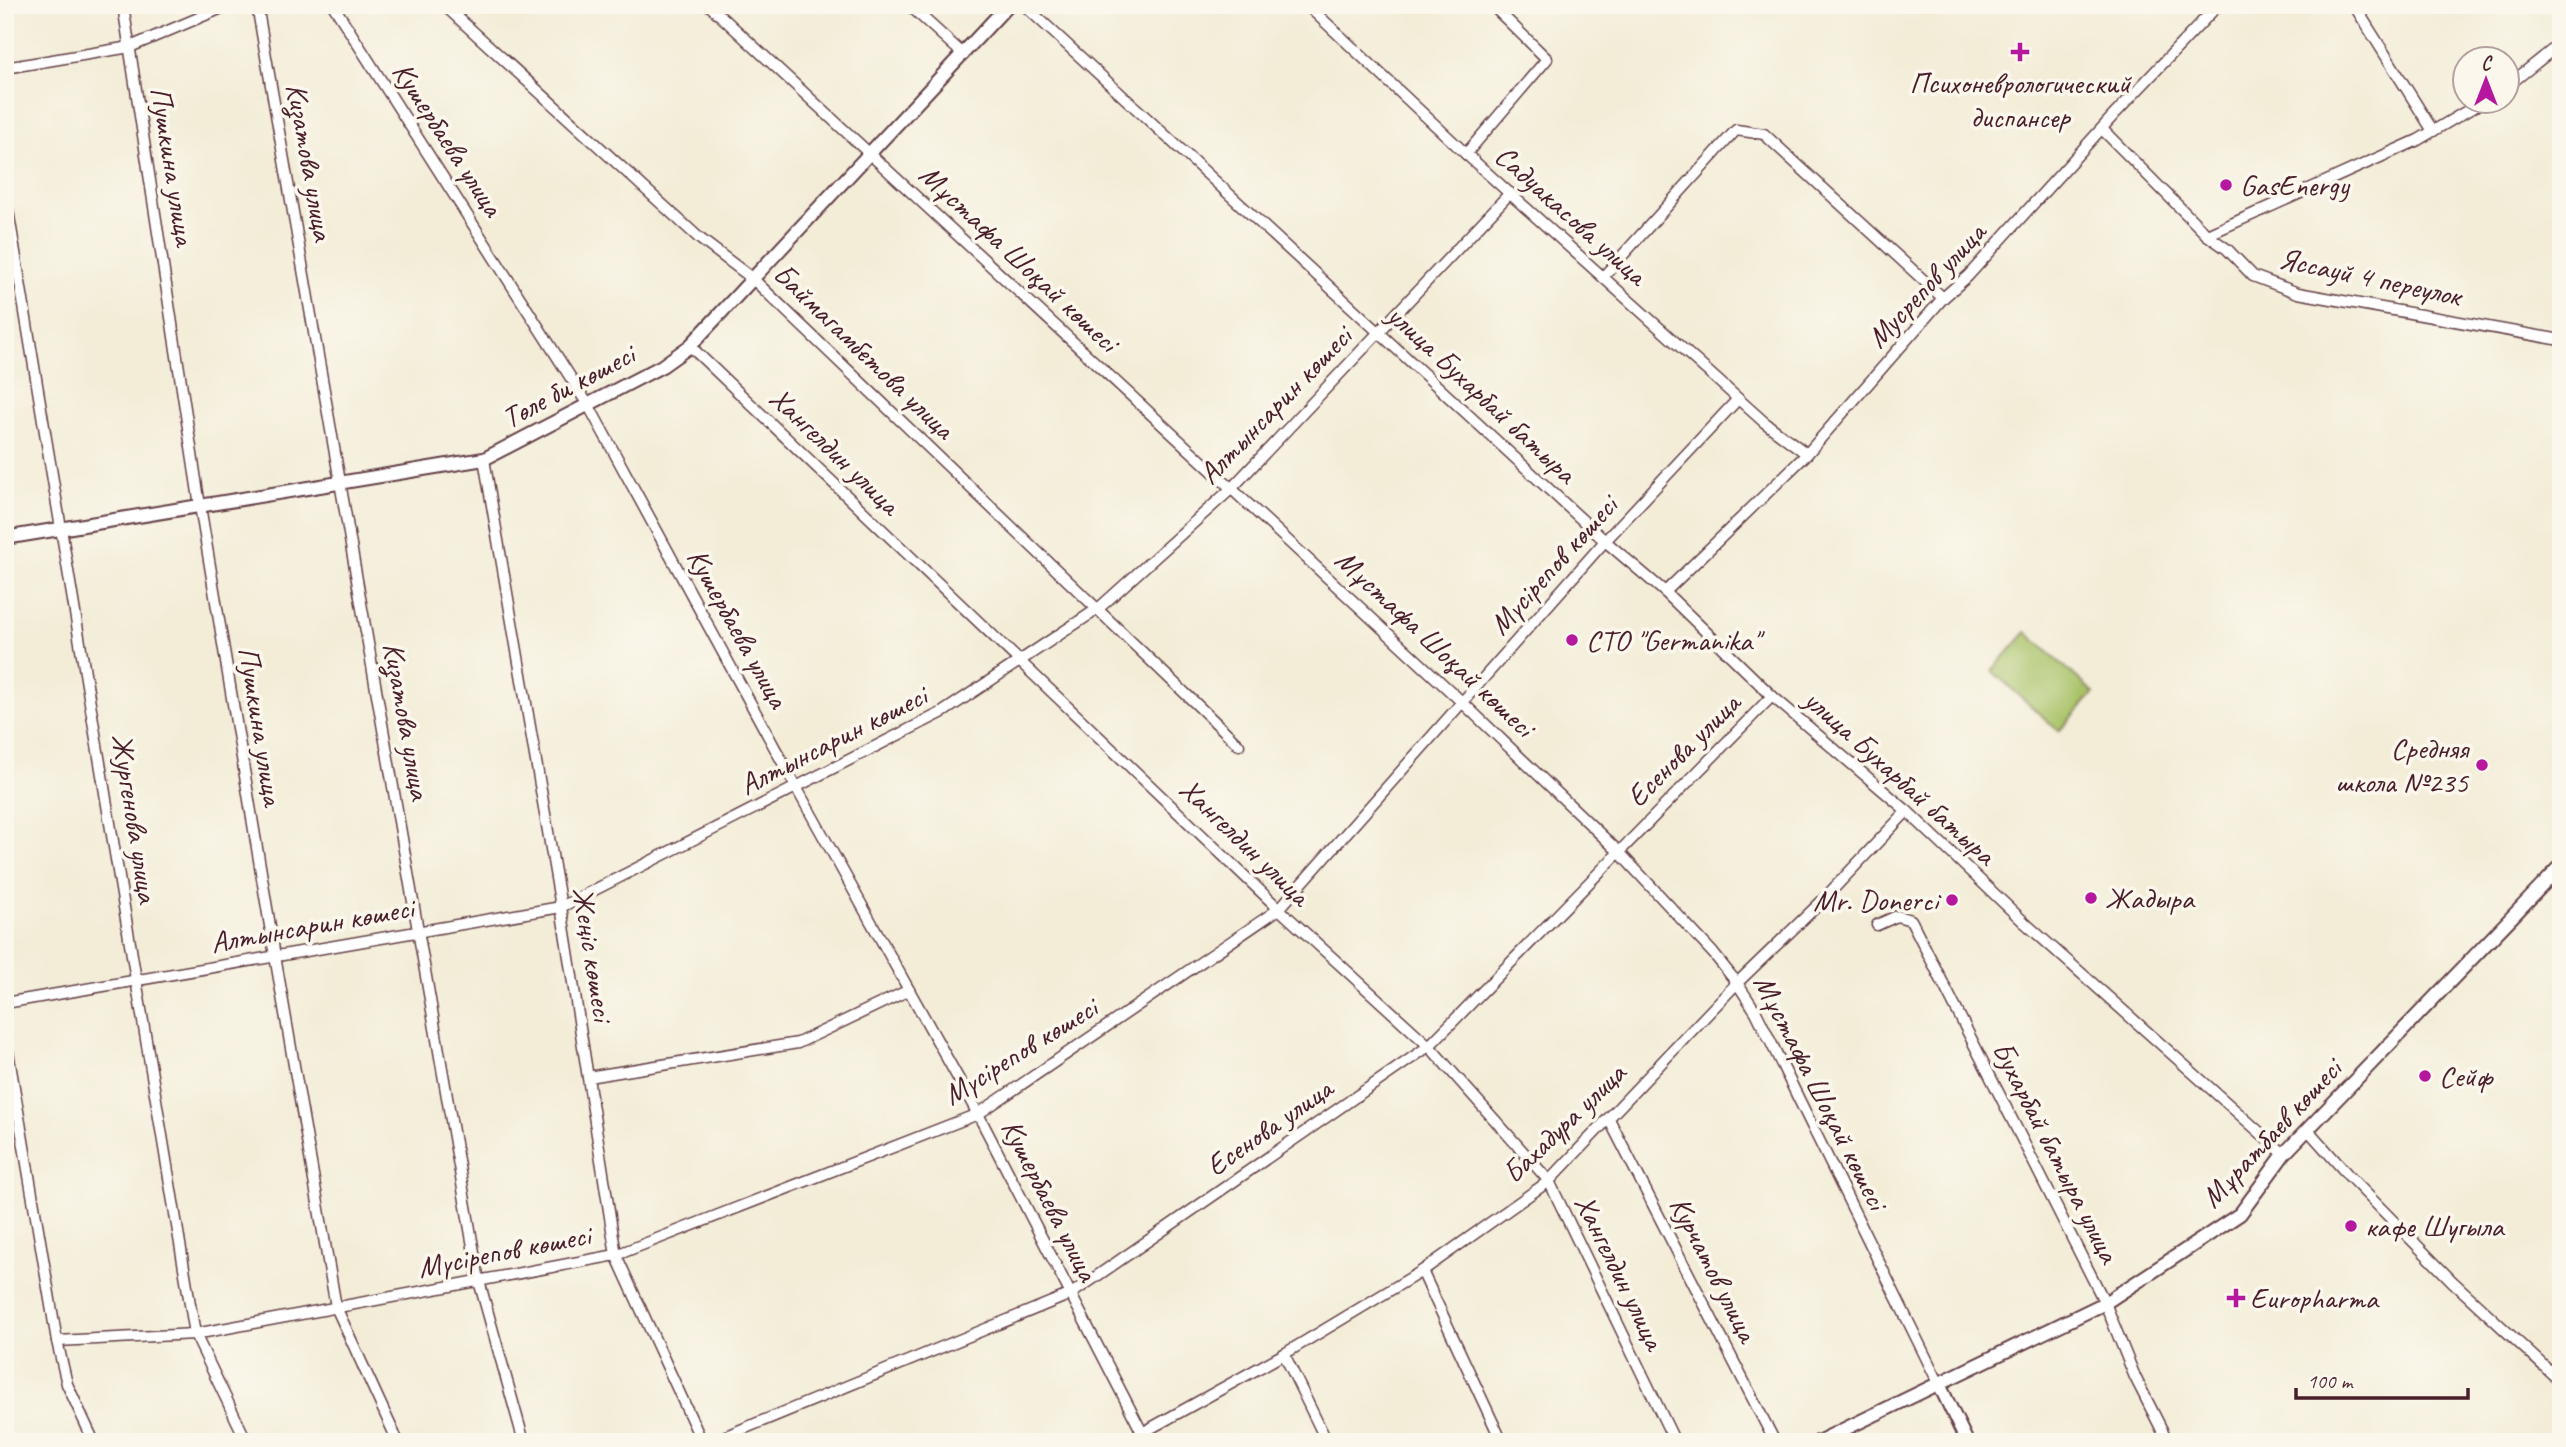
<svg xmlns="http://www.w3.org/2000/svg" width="2566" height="1447" font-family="Caveat,sans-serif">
<rect width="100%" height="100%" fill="#fbf7ec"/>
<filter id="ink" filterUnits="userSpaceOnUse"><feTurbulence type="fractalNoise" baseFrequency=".0143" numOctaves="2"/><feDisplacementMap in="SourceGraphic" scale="14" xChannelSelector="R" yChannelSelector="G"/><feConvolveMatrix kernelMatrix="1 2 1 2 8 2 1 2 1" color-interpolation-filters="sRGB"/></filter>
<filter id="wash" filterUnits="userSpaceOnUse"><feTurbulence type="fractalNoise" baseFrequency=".00686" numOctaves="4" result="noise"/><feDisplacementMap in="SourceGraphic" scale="28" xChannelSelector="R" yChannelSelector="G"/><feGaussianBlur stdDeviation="1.57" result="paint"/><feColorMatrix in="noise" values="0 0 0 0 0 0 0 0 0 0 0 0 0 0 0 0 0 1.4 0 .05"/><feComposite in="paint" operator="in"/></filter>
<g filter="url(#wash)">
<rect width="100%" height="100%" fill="#f3edd8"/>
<path fill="#a9c369" stroke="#7a714a" stroke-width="2" d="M2026,632L2094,693L2059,731L1992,671Z"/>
</g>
<g filter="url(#ink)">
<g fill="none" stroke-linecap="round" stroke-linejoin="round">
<defs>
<g id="minor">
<path d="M123,5L200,506L275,956L336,1307L398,1442"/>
<path d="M257,5L479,1281L524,1442"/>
<path d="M333,5L590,408L796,787L978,1114L1147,1442"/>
<path d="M444,5L699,238L753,279L1239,745"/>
<path d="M709,5L1463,703L1618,851L1713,953L1737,983L1756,1012L1939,1384"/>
<path d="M909,5L964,55"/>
<path d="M1024,5L1605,541L1665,592L1772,696L1907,811L2025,923L2284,1154"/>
<path d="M1307,5L1466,154L1764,422L1807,454"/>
<path d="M2354,5L2433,131"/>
<path d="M5,68L130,47L229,5"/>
<path d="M2506,87L2561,43"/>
<path d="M2102,129L2207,235L2227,249L2253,276L2298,293L2561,340"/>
<path d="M1466,154L1547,59L1492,5"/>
<path d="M5,192L195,1334L247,1442"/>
<path d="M2207,235L2418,140L2482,102"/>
<path d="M1603,277L1736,130L1764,134L1943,298"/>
<path d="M690,346L1279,909L1429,1046L1549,1181L1675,1442"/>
<path d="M484,459L561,907L616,1255L702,1442"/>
<path d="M1665,592L1807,454L1943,298L1968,276L2112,117L2218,5"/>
<path d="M1877,925L1897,916L1911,920L2105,1303L2135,1377L2168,1442"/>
<path d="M5,1003L561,907L943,712L1099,608L1231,489L1510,193"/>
<path d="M5,1034L57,1341L67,1384L94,1442"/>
<path d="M588,1077L798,1043L909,990"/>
<path d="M1609,1119L1775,1442"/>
<path d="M2308,1130L2348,1175L2452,1281L2561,1382"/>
<path d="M1422,1271L1502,1442"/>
<path d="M57,1341L195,1334L616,1255L978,1114L1279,909L1605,541L1738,399"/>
<path d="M1284,1354L1327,1442"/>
<path d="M689,1442L721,1438L1071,1294L1429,1046L1772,696"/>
<path d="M1126,1442L1284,1354L1422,1271L1549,1181L1737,983L1820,903L1907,811"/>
</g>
<g id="tertiary">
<path d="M5,538L484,459L662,366L690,346L1008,5"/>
<path d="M1939,1384L1967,1442"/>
<path d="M1818,1442L2105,1303L2240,1214L2284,1154L2561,866"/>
</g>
</defs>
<use href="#minor" stroke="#633e45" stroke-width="13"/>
<use href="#tertiary" stroke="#633e45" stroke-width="16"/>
<use href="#minor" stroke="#fff" stroke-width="10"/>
<use href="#tertiary" stroke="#fff" stroke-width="12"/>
</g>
</g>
<g fill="#b5179e" stroke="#fbf7ec" stroke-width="2.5">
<path d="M2016.5 41.5h7v7h7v7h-7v7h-7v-7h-7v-7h7z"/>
<circle cx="2226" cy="185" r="7"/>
<circle cx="1572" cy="640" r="7"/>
<circle cx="2482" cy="765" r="7"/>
<circle cx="2091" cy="898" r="7"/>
<circle cx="1952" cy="900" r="7"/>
<circle cx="2425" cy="1076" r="7"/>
<circle cx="2351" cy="1226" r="7"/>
<path d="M2232.5 1287.5h7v7h7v7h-7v7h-7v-7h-7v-7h7z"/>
</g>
<g text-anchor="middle" stroke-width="7" stroke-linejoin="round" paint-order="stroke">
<g font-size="30" fill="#4a1f2b" stroke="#fbf7ec" text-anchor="start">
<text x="2020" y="93" text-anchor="middle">Психоневрологический<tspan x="2020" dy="34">диспансер</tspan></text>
<text x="2240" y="195">GasEnergy</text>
<text x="1586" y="650">СТО "Germanika"</text>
<text x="2468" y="758" text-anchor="end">Средняя<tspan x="2468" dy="34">школа №235</tspan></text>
<text x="2105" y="908">Жадыра</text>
<text x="1938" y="910" text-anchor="end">Mr. Donerci</text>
<text x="2439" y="1086">Сейф</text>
<text x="2365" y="1236">кафе Шугыла</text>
<text x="2250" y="1308">Europharma</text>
</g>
<g font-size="30" fill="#4a1f2b" stroke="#fbf7ec">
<text transform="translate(448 139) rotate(57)" y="10">Кушербаева улица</text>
<text transform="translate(310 162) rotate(80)" y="10">Кизатова улица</text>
<text transform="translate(173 166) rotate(81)" y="10">Пушкина улица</text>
<text transform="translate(1571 215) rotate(42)" y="10">Садуакасова улица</text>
<text transform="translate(1019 258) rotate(43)" y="10">Мұстафа Шоқай көшесі</text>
<text transform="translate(2370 277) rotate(12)" y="10">Яссауй 4 переулок</text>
<text transform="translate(1926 285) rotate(-47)" y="10">Мусрепов улица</text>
<text transform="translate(864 351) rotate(44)" y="10">Баймагамбетова улица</text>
<text transform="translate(568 386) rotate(-28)" y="10">Төле би көшесі</text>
<text transform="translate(1482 394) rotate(43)" y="10">улица Бухарбай батыра</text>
<text transform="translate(1275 405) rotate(-46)" y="10">Алтынсарин көшесі</text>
<text transform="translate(835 451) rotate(44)" y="10">Хангелдин улица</text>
<text transform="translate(1553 565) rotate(-48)" y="10">Мүсірепов көшесі</text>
<text transform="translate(738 628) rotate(61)" y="10">Кушербаева улица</text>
<text transform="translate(1435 643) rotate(43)" y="10">Мұстафа Шоқай көшесі</text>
<text transform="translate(407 721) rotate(80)" y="10">Кизатова улица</text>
<text transform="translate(261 726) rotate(81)" y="10">Пушкина улица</text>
<text transform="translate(833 740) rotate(-27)" y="10">Алтынсарин көшесі</text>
<text transform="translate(1683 750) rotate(-45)" y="10">Есенова улица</text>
<text transform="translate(1900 777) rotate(42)" y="10">улица Бухарбай батыра</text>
<text transform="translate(135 818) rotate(81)" y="10">Жургенова улица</text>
<text transform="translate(1245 842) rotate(44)" y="10">Хангелдин улица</text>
<text transform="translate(312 925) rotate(-10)" y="10">Алтынсарин көшесі</text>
<text transform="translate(593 954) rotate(81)" y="10">Жеңіс көшесі</text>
<text transform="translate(1020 1051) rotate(-32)" y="10">Мүсірепов көшесі</text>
<text transform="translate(1821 1092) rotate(63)" y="10">Мұстафа Шоқай көшесі</text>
<text transform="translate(1564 1123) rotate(-44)" y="10">Бахадура улица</text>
<text transform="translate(1269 1127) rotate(-35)" y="10">Есенова улица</text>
<text transform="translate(2271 1133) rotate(-47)" y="10">Мұратбаев көшесі</text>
<text transform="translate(2056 1152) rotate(63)" y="10">Бухарбай батыра улица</text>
<text transform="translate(1050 1200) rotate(63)" y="10">Кушербаева улица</text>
<text transform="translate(504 1251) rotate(-11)" y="10">Мүсірепов көшесі</text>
<text transform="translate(1714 1269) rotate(63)" y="10">Курчатов улица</text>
<text transform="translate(1620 1272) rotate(64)" y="10">Хангелдин улица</text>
</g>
</g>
<rect width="2566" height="1447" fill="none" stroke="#fbf7ec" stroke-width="28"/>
<g transform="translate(2486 80)"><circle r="33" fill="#fbf7ec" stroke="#b4a19f" stroke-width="2"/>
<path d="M0-5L12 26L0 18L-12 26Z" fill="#b5179e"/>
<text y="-10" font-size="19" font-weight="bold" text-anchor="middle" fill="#4a1f2b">С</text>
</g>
<path d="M2296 1388v10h172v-10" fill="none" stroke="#4a1f2b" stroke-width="3.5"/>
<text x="2307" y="1388" font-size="21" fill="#4a1f2b" stroke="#fbf7ec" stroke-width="5" paint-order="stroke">100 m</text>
</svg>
